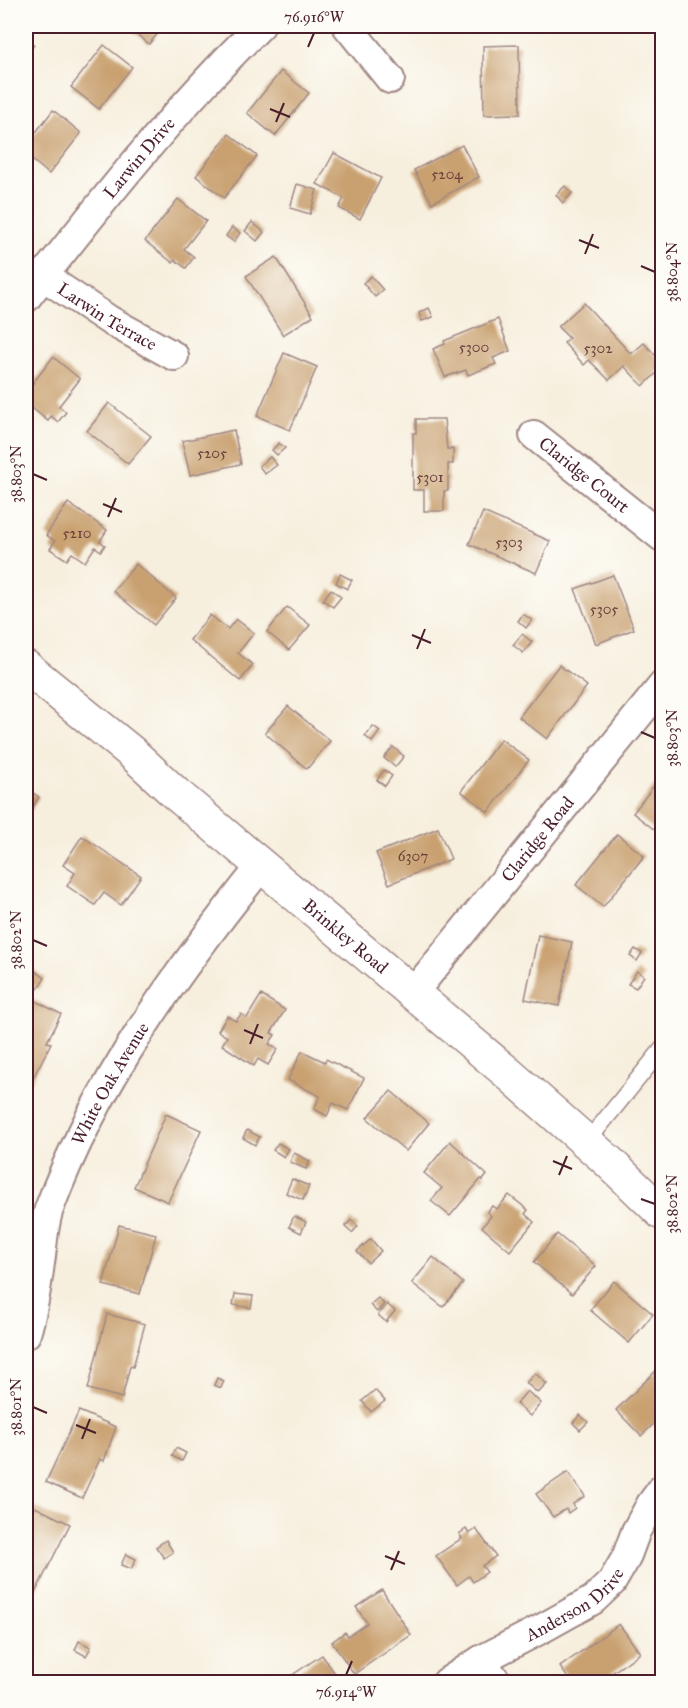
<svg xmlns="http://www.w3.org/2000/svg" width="688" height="1708" font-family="'IM FELL Great Primer',serif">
<rect width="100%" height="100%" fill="#fdfcf7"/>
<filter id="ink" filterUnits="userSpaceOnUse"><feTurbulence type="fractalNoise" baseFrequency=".0167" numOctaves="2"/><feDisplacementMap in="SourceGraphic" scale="12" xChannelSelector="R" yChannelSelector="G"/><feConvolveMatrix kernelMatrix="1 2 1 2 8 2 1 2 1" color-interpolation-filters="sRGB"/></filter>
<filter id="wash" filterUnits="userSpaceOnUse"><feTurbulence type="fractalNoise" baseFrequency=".008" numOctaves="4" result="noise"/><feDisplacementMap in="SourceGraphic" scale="24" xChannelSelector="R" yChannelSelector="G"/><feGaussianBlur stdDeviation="1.35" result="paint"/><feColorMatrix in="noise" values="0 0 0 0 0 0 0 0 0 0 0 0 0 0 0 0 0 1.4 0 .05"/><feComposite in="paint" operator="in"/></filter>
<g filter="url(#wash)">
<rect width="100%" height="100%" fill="#f7efde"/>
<g id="blocks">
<g fill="#c9a171">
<path d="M126,26H164L149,44Z"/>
<path d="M26,39L34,45L26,56Z"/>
<path d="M104,45L132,67L99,109L71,87Z"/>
<path d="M519,45L520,114L484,115L483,46Z"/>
<path d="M281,71L309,93L275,136L247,113Z"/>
<path d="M53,110L81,133L49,174L26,155V145Z"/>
<path d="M229,134L257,156L224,198L196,176Z"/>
<path d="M462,145L479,177L432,203L414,170Z"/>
<path d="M334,153L381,178L360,219L339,208L344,198L317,184Z"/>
<path d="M297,184L317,190L310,214L290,208Z"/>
<path d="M565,186L572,193L563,203L556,195Z"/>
<path d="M178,199L206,221L184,249L194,257L186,268L175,260L173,263L145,241Z"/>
<path d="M252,222L264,232L257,241L245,231Z"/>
<path d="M232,227L240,233L234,242L226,236Z"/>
<path d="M276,257L313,316L283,335L246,276Z"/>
<path d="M371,276L383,290L375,297L363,283Z"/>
<path d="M584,303L631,354L644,343L662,362V368L643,386L624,366L609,380L589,360L584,365L564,343L569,338L558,327Z"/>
<path d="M429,308L433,317L422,321L419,313Z"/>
<path d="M498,319L510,351L493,358L496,364L468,375L466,370L445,377L433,349L445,344L444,341Z"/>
<path d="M284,353L317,367L290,430L257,416Z"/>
<path d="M53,357L80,379L59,406L66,412L58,422L51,416L48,421L26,403V392Z"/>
<path d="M109,403L151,436L128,464L87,431Z"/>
<path d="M416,419H444L447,449H453V464H448V491H444V511H424V490H413V433H416Z"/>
<path d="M234,430L241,464L190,475L182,441Z"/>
<path d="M279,443L285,448L277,455L272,450Z"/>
<path d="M270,457L277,465L265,474L259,466Z"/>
<path d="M68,503L107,530L100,541L105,545L101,551L95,547L85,562L72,553L67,560L50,549L55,541L46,535Z"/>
<path d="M483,512L550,541L536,573L469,544Z"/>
<path d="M136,564L176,598L154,625L113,591Z"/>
<path d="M340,574L352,580L347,589L336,583Z"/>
<path d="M613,575L634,629L596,644L575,589Z"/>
<path d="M331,589L341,597L333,607L323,600Z"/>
<path d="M287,607L310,625L289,650L267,632Z"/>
<path d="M523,614L532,620L526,628L518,621Z"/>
<path d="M210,615L228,629L236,619L254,633L238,653L253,665L240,681L190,640Z"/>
<path d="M522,634L532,642L523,653L513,645Z"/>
<path d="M559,665L587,686L547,739L519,717Z"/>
<path d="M288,706L330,741L307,769L265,733Z"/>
<path d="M373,726L380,731L372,742L365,736Z"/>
<path d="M501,739L529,760L488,812L461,791Z"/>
<path d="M393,747L404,756L395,767L384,758Z"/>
<path d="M384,770L392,776L385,786L377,780Z"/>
<path d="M662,775V831L660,834L633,813Z"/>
<path d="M26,788L39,797L26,819Z"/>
<path d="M438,828L451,859L389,884L376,853Z"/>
<path d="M617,834L644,856L603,907L576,885Z"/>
<path d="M82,836L141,876L121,905L104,893L95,905L67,886L75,873L63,865Z"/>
<path d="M538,935L572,942L559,1006L525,999Z"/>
<path d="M635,949L642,953L637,961L630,956Z"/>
<path d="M31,968L45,978L38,989L26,981V977Z"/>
<path d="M637,971L644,976L636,988L628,984Z"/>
<path d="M261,995L285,1010L271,1033L275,1035L269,1044L278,1049L268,1065L258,1059L254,1066L222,1045L227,1037L218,1031L227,1016L236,1021L241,1014L247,1018Z"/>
<path d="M26,996L61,1014L47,1042L51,1043L31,1082L26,1079Z"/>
<path d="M302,1051L325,1062L326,1059L364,1078L348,1110L333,1103L327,1116L314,1109L320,1096L288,1080Z"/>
<path d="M391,1091L429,1123L406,1151L367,1118Z"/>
<path d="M166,1114L201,1130L168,1202L134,1187Z"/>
<path d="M247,1130L260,1137L255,1145L243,1138Z"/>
<path d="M450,1141L487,1175L483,1180L481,1179L450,1216L431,1201L442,1188L424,1173Z"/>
<path d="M278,1143L289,1149L284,1157L273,1150Z"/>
<path d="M294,1153L310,1161L306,1169L290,1162Z"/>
<path d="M292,1179L309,1186L303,1200L286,1193Z"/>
<path d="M509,1195L528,1210L525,1214L534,1222L510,1251L482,1227L491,1216L487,1212L492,1206L497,1209Z"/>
<path d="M294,1216L306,1222L301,1233L289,1227Z"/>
<path d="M351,1220L358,1226L352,1233L345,1227Z"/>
<path d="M119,1225L156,1234L140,1294L103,1285Z"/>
<path d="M557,1234L596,1266L572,1294L534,1262Z"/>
<path d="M371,1239L381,1251L368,1263L357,1251Z"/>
<path d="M433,1257L463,1283L443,1307L412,1283Z"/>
<path d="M614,1281L653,1314L629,1343L590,1310Z"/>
<path d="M235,1294L253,1296L251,1308L233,1305Z"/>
<path d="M378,1298L384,1304L377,1312L370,1305Z"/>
<path d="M387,1304L395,1311L386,1322L378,1315Z"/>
<path d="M107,1314L145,1324L133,1367L130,1366L122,1398L88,1389Z"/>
<path d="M662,1365V1416L641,1436L616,1410Z"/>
<path d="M535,1373L547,1384L538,1393L526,1383Z"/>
<path d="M217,1378L224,1381L221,1388L214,1385Z"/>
<path d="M375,1390L385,1401L371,1412L362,1401Z"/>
<path d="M527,1391L541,1403L530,1416L516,1404Z"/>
<path d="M79,1411L116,1427L104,1461L100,1459L82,1498L46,1482Z"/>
<path d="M580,1415L588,1422L580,1430L573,1423Z"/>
<path d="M176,1448L186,1453L182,1461L172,1456Z"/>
<path d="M568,1472L585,1496L573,1504L575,1508L568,1513L566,1509L553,1517L536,1494Z"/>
<path d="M35,1507L70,1524L35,1593L26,1589V1526Z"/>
<path d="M466,1529L469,1534L476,1529L496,1556L482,1566L487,1572L473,1582L469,1576L457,1585L436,1556L462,1538L459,1534Z"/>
<path d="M166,1540L173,1552L164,1558L156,1547Z"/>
<path d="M126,1554L136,1559L131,1569L121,1565Z"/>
<path d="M382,1590L411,1635L354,1674L332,1642L345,1632L348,1636L367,1623L356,1607Z"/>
<path d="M619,1624L640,1653L599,1682H571L560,1667Z"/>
<path d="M79,1641L91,1647L86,1656L75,1650Z"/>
<path d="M322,1655L341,1682H282Z"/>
<path d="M648,1676L653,1682H639Z"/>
</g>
</g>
</g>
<g filter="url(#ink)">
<use href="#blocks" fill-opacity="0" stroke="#a08784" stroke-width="1.5"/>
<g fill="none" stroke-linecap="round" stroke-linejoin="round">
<defs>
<path id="service" d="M587,1142L662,1049"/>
<g id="minor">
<path d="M347,26L390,79"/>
<path id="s1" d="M43,276L109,320L174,356"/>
<path id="s2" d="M26,298C100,204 174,110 260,26"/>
<path id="s3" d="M534,435L662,537"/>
<path id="s4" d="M413,993L662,686"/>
<path id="s5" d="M26,1334C33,1311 37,1286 40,1263C43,1244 43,1226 49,1209C96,1082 178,970 262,865"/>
<path d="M481,1660L497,1682"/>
<path id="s6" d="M447,1682L481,1660L543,1628L593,1600L612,1582L626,1558L636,1531L651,1504L662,1489"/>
</g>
<g id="secondary">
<path id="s7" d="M26,667L131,752L175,793L509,1074L608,1161L662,1213"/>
</g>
</defs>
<use href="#service" stroke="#a08784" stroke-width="18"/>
<use href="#minor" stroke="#a08784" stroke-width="32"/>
<use href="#secondary" stroke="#a08784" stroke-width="36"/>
<use href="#service" stroke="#fff" stroke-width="15"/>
<use href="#minor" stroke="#fff" stroke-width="28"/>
<use href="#secondary" stroke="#fff" stroke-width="33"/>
</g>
</g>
<path fill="none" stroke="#4a1f2b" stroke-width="2" d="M308,47L314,33M270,109L290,117M276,122L284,103M579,240L599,248M585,254L593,234M641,266L655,272M33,474L47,480M103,504L122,512M108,517L116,498M412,635L431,643M417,649L425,629M641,732L655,738M33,940L47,946M244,1030L263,1038M250,1044L258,1024M553,1161L572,1169M559,1175L567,1156M641,1199L655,1204M33,1407L47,1413M76,1425L96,1433M82,1439L90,1419M385,1556L405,1564M391,1570L399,1551M346,1675L352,1661"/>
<g text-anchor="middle" stroke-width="6" stroke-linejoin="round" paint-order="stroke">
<g font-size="15" fill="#6a403c">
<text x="447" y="179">5204</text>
<text x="474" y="352">5300</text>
<text x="598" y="353">5302</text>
<text x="212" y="458">5205</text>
<text x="430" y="482">5301</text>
<text x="77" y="538">5210</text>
<text x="509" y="547">5303</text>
<text x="604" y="614">5305</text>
<text x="413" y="861">6307</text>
</g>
<g font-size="18" fill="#4a1f2b" stroke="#fdfcf7">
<text dy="6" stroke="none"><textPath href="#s2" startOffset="180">Larwin Drive</textPath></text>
<text dy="6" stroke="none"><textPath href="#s1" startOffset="76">Larwin Terrace</textPath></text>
<text dy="6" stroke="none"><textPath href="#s3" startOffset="64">Claridge Court</textPath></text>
<text dy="6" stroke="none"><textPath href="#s4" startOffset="198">Claridge Road</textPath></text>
<text dy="6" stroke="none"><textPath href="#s7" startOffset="418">Brinkley Road</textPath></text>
<text dy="6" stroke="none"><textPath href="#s5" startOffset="267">White Oak Avenue</textPath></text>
<text dy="6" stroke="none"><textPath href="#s6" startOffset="150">Anderson Drive</textPath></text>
</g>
</g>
<rect width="688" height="1708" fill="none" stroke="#fdfcf7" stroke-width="66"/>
<rect x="33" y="33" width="622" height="1642" fill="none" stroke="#4a1f2b" stroke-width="2"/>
<g font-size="15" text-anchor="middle" fill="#4a1f2b">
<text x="314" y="22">76.916°W</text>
<text transform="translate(672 272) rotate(-90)" y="5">38.804°N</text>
<text transform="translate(16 474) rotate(-90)" y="5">38.803°N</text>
<text transform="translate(672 738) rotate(-90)" y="5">38.803°N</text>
<text transform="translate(16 940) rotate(-90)" y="5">38.802°N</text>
<text transform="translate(672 1204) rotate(-90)" y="5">38.802°N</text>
<text transform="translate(16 1407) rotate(-90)" y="5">38.801°N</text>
<text x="346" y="1697">76.914°W</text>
</g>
</svg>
